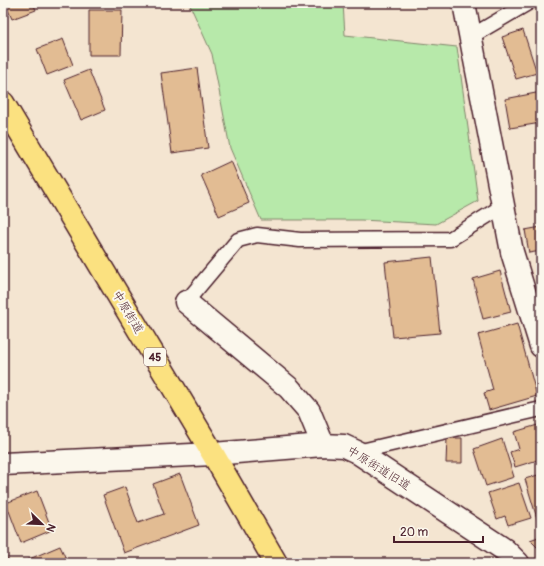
<svg xmlns="http://www.w3.org/2000/svg" width="544" height="566" font-family="Pangolin,'Klee One',sans-serif">
<rect width="100%" height="100%" fill="#f4e5d1"/>
<filter id="ink" filterUnits="userSpaceOnUse"><feTurbulence type="fractalNoise" baseFrequency=".025" numOctaves="2"/><feDisplacementMap in="SourceGraphic" scale="8" xChannelSelector="R" yChannelSelector="G"/><feConvolveMatrix kernelMatrix="1 2 1 2 8 2 1 2 1" color-interpolation-filters="sRGB"/></filter>
<g filter="url(#ink)">
<path fill="#b7e9aa" stroke="#80846a" d="M189,3H343L345,35L457,47L478,201L436,224L361,220H261L230,148L212,54Z"/>
<g fill="#e2bc93" stroke="#4a1f2b">
<path d="M5,3H33L36,10L12,19Z"/>
<path d="M89,10H122L121,55H89Z"/>
<path d="M523,30L537,73L516,79L502,37Z"/>
<path d="M63,39L73,65L47,75L37,49Z"/>
<path d="M197,68L208,148L172,153L161,73Z"/>
<path d="M89,70L105,110L81,120L64,80Z"/>
<path d="M541,92V123L510,128L505,99Z"/>
<path d="M231,161L249,203L219,216L201,175Z"/>
<path d="M540,165H541V206H537Z"/>
<path d="M541,227V251L529,253L525,230Z"/>
<path d="M432,257L440,333L393,337L385,262Z"/>
<path d="M500,271L511,312L483,319L473,279Z"/>
<path d="M517,324L537,396L489,410L484,393L493,390L478,335Z"/>
<path d="M541,424V459L515,467L510,452L519,449L514,432Z"/>
<path d="M447,438H462V463H446Z"/>
<path d="M502,439L514,477L486,486L474,449Z"/>
<path d="M180,474L199,525L124,553L103,495L125,487L138,523L164,514L153,484Z"/>
<path d="M541,474V524L539,525L525,479Z"/>
<path d="M519,483L531,518L508,525L505,516L497,519L488,493Z"/>
<path d="M37,491L52,530L21,543L6,503Z"/>
<path d="M541,536V551L530,540Z"/>
<path d="M60,546L68,563H29L27,560Z"/>
<path d="M3,548L9,563H3Z"/>
</g>
<g fill="none" stroke-linecap="round" stroke-linejoin="round">
<defs>
<g id="lane">
<path d="M470,37L528,3"/>
<path d="M186,302L238,240L257,235L300,240L450,239L503,206"/>
<path d="M357,452L541,409"/>
</g>
<g id="street">
<path d="M464,3L512,252L541,346"/>
<path d="M186,302L289,388L309,411L323,445"/>
<path d="M3,464L213,454"/>
</g>
<path id="secondary" d="M213,454L323,445L344,446L357,452L505,550L518,563"/>
<path id="primary" d="M3,103L213,454L276,563"/>
</defs>
<use href="#lane" stroke="#4a1f2b" stroke-width="17"/>
<use href="#street" stroke="#4a1f2b" stroke-width="25"/>
<use href="#secondary" stroke="#4a1f2b" stroke-width="25"/>
<use href="#primary" stroke="#4a1f2b" stroke-width="25"/>
<use href="#lane" stroke="#fbf7ec" stroke-width="14"/>
<use href="#street" stroke="#fbf7ec" stroke-width="22"/>
<use href="#secondary" stroke="#fbf7ec" stroke-width="22"/>
<use href="#primary" stroke="#fbe180" stroke-width="22"/>
</g>
</g>
<g text-anchor="middle" stroke-width="4" stroke-linejoin="round" paint-order="stroke">
<rect fill="#fbf7ec" stroke="#7f6065" stroke-width="1" x="144" y="348" width="22" height="18" rx="3"/>
<g font-size="11" font-weight="bold" fill="#4a1f2b">
<text x="155" y="361">45</text>
</g>
<g font-size="12" fill="#4a1f2b" stroke="#fbf7ec">
<text transform="translate(128 312) rotate(59)" y="4">中原街道</text>
<text transform="translate(379 468) rotate(32)" y="4">中原街道旧道</text>
</g>
</g>
<rect width="544" height="566" fill="none" stroke="#fbf7ec" stroke-width="16"/>
<rect x="8" y="8" width="528" height="550" fill="none" stroke="#4a1f2b" stroke-width="1.5" filter="url(#ink)"/>
<g transform="translate(42 524) rotate(113)" stroke="#fbf7ec" stroke-width="3" paint-order="stroke">
<path d="M0-3L7 15L0 10L-7 15Z" fill="#4a1f2b"/>
<text y="-6" font-size="11" font-weight="bold" text-anchor="middle" fill="#4a1f2b">N</text>
</g>
<path d="M394 536v6h89v-6" fill="none" stroke="#4a1f2b" stroke-width="2"/>
<text x="400" y="536" font-size="12" fill="#4a1f2b" stroke="#fbf7ec" stroke-width="3" paint-order="stroke">20 m</text>
</svg>
